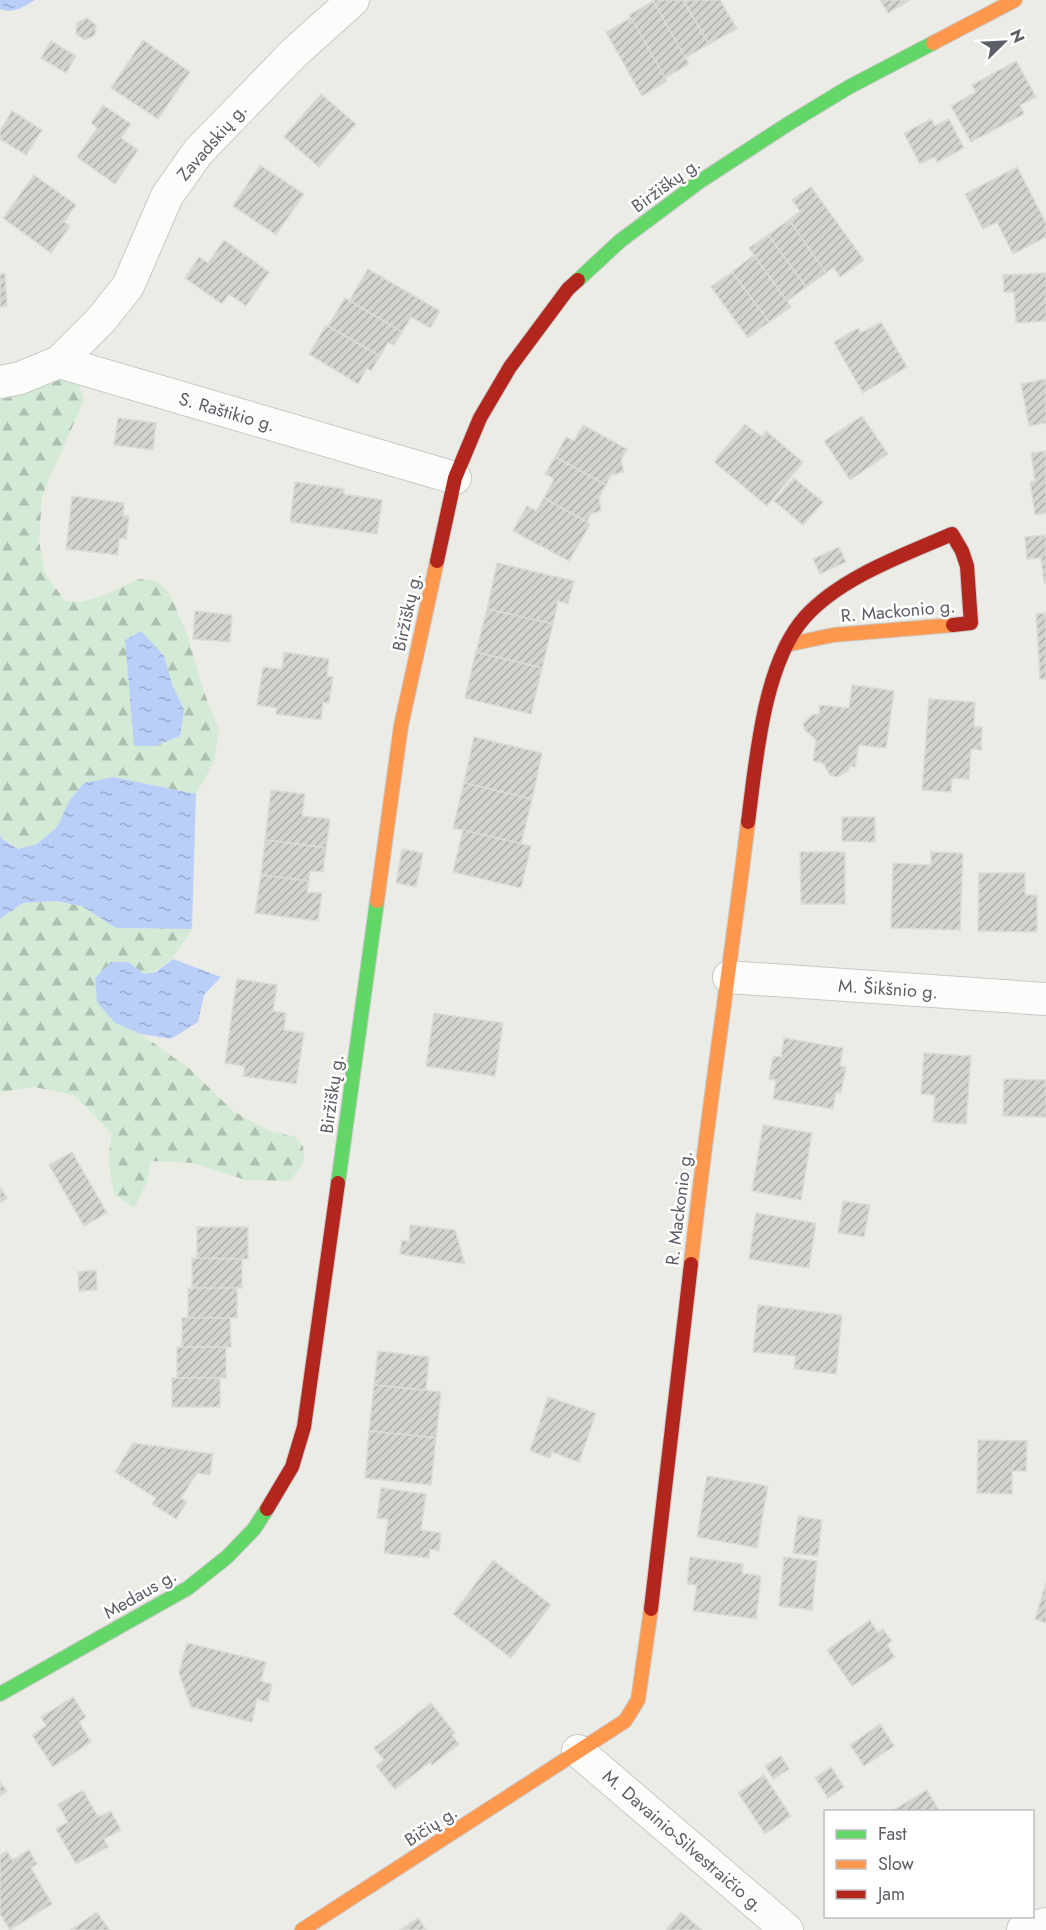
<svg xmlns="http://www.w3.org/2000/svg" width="1046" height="1930" font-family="Jost,sans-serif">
<defs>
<pattern id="forest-firs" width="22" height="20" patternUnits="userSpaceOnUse" patternTransform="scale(1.5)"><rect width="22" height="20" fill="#d3ead6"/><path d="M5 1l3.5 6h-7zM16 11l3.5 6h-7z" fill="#aec1b1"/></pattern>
<pattern id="water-ripples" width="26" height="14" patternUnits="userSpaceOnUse" patternTransform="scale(1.5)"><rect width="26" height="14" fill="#bacff8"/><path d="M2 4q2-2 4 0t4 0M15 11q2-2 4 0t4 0" fill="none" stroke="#9aabcd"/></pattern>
<pattern id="building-hatch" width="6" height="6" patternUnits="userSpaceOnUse" patternTransform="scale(1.5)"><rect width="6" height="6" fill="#d3d3d0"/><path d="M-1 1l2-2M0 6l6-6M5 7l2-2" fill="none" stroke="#aeaead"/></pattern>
</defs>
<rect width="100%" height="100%" fill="#ecece7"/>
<g fill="url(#forest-firs)">
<path d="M64,377L79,384L84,400L42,496L39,541L45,573L65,601L81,602L105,595L139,579L157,581L170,594L188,637L203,689L219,730L214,762L196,794L113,777L69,801L57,827L37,844L18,849L2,839L0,835V395Z"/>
<path d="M55,901L82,906L116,928L192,929C179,949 169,970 144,974L137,969L115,1023L141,1034L191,1070L233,1111L270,1131L295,1137L303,1146L304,1162L290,1181L246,1180L193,1163L151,1161L147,1182L134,1208L115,1195C109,1171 107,1158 112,1134L74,1095L34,1087L0,1092V919L23,903Z"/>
</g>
<g fill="url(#water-ripples)">
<path d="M0,0H35C24,7 14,14 0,9Z"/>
<path d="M141,631L164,656L172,684L184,710L180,736L155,746H134L125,640Z"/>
<path d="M113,777L196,794L192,929L116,928L82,906L55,901L23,903L0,919V835L2,839L18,849L37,844L57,827L69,801L84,783Z"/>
<path d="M173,959L221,977L204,995L198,1022L171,1039L141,1034L115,1023L97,1002L95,978L111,962H128L144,974L156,972Z"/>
</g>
<g fill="url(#building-hatch)" stroke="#dcdcd6" stroke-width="1.5">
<path d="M653,0H683L709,44L685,58Z"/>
<path d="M683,0H720L737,29L709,44Z"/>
<path d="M880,0H910L888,13Z"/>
<path d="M653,1L689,64L665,78L629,15Z"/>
<path d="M87,18L96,25L95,35L85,40L76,34L77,23Z"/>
<path d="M631,18L667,81L642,96L606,32Z"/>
<path d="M143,40L190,72L158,119L111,88Z"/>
<path d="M51,41L76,56L66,73L41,58Z"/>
<path d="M1016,61L1036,97L1020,105L1024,114L971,142L951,106L976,92L972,85Z"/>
<path d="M321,94L356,124L319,167L284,137Z"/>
<path d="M103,105L131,124L121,138L138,150L115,184L77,157L97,128L91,123Z"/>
<path d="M12,111L42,130L26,155L0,139V131Z"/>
<path d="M931,119L935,126L949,119L964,148L937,162L934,157L920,164L904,133Z"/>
<path d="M260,165L304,194L276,235L233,206Z"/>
<path d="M1017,167L1046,223V237L1013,254L997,222L983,229L965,194Z"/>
<path d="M34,175L76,205L64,222L70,226L51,253L3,218Z"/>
<path d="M811,187L864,260L840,277L833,267L826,273L789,220L800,211L792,200Z"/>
<path d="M789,220L826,273L806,287L768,235Z"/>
<path d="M768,235L806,287L787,301L749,248Z"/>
<path d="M224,240L269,272L246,306L229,294L222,304L185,278L199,257L208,263Z"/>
<path d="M754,255L791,307L769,322L732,272Z"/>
<path d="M368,269L440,311L430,328L411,317L402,332L349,301Z"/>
<path d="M732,272L769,322L748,338L711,287Z"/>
<path d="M1046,273V321L1016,323L1014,292H1004L1003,275Z"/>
<path d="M0,274H5L7,306L0,307Z"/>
<path d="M345,298L402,332L394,345L388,342L380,356L328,326Z"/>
<path d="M881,322L907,367L863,393L834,342L858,328L861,333Z"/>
<path d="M326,325L380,356L371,371L367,368L358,384L309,354Z"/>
<path d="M1046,379V423L1029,426L1021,384Z"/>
<path d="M862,416L888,454L850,480L824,441Z"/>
<path d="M118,418L156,423L153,450L114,445Z"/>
<path d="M745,424L762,437L766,431L803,462L767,506L714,462Z"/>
<path d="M583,425L627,449L621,460L624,472L611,475L606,485L555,457L566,437L574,441Z"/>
<path d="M1046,451V513L1035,515L1030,482L1035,481L1031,453Z"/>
<path d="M555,457L606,485L599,497L601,511L591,514L587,522L544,498L554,479L545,474Z"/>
<path d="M794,478L823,502L803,525L774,501Z"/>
<path d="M295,482L344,489V494L382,500L377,534L290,522Z"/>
<path d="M72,496L124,503L123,516H129L126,539L119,538L118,555L66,549Z"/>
<path d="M544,498L590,524L569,561L513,531L527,506L536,511Z"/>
<path d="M1046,535V583H1044L1041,558L1027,559L1025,537Z"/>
<path d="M839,547L846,562L820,574L813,559Z"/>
<path d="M497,563L574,581L568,604L558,601L553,624L487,609Z"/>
<path d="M487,609L553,624L542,668L476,652Z"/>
<path d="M195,611L232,615L230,642L193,639Z"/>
<path d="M1046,613V679H1040L1036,614Z"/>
<path d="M284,652L329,659L327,676L333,677L329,703L323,702L321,720L276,714L277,708L257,705L263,667L282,669Z"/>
<path d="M476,652L542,668L531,714L465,698Z"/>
<path d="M852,685L894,691L886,748L859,745L855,767L850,766L848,771L837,777L830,775L823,763L813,761L816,740L805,730L803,724L812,715L819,714L820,705L849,708Z"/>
<path d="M929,699L975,702L974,727H982L981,750L971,749L969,779L952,778L951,792L922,790Z"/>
<path d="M474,737L542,753L532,799L464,783Z"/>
<path d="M464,783L532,799L521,844L453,828Z"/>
<path d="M271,790L305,794L302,816L330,819L326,848L265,840Z"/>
<path d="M842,817H875V842L842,841Z"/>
<path d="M463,830L531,846L521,888L453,872Z"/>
<path d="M265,840L326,848L323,872L310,871L309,881L261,875Z"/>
<path d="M402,849L423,853L416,887L396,883Z"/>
<path d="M800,852H845V904H801Z"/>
<path d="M931,852L963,853L960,930L891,928L893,863L931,865Z"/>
<path d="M979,873H1025V895H1037V932L978,931Z"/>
<path d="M261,875L309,881L307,892L322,893L318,921L255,913Z"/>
<path d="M237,979L277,985L273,1011L286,1013L284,1030L304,1033L296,1084L243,1076L245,1066L225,1063Z"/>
<path d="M434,1013L503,1023L495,1076L426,1066Z"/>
<path d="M784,1038L843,1048L840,1066L846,1067L841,1093L836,1092L833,1109L773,1099L776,1080L769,1079L773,1056L781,1057Z"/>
<path d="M924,1053L971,1056L966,1124L933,1122L935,1095L921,1094Z"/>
<path d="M1004,1079L1046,1080V1117L1003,1116Z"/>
<path d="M763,1125L812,1133L801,1200L752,1191Z"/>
<path d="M72,1152L107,1213L84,1226L49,1165Z"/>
<path d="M0,1187L7,1198L0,1203Z"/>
<path d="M843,1201L870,1205L864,1237L838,1233Z"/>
<path d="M756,1213L816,1223L809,1268L749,1259Z"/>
<path d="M410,1225L455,1230L465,1264L400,1254L402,1240L409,1242Z"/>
<rect x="197" y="1227" width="51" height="32"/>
<path d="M192,1258L242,1259V1288H192Z"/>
<path d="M96,1270L97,1290L79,1291L78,1272Z"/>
<rect x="188" y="1288" width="49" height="30"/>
<path d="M758,1305L842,1315L836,1374L794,1369L796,1356L753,1352Z"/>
<path d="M182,1318H230L231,1347H182Z"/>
<rect x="177" y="1347" width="49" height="31"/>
<path d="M378,1351L429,1357L426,1390L374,1385Z"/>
<rect x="172" y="1378" width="48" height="29"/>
<path d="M374,1385L441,1392L436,1438L369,1431Z"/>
<path d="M548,1397L596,1413L579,1462L552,1452L550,1458L530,1451Z"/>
<path d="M369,1431L436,1438L431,1485L365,1478Z"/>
<path d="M978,1440L1027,1441L1026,1471H1012V1494L977,1493Z"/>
<path d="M133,1443L213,1454L210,1475L197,1473L181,1498L187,1502L176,1519L152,1504L156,1498L115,1472Z"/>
<path d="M707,1476L768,1486L757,1548L697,1537Z"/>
<path d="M381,1488L426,1494L421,1530L441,1533L439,1551L430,1549L429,1558L384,1553L388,1519L377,1518Z"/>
<path d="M798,1516L822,1520L818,1556L793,1553Z"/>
<path d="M690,1557L743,1564L742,1573L761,1576L756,1619L693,1611L697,1585L687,1584Z"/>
<path d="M784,1557L817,1561L812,1610L779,1606Z"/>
<path d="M493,1560L551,1605L511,1658L453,1614Z"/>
<path d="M1046,1583V1623L1035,1619Z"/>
<path d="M870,1620L878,1633L883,1629L892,1641L887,1645L895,1657L852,1686L827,1650Z"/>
<path d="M187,1643L266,1662L261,1681L272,1684L268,1702L257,1699L252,1722L191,1707L179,1673Z"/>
<path d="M73,1697L86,1717L79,1722L91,1742L53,1767L32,1735L46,1726L41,1717Z"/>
<path d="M431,1703L455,1733L452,1735L459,1744L432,1765L430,1762L395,1789L376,1766L384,1760L374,1748Z"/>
<path d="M880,1724L894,1746L864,1766L850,1745Z"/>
<path d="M781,1756L789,1769L773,1779L765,1766Z"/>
<path d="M831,1767L844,1787L828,1798L815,1778Z"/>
<path d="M764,1775L791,1816L765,1834L738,1793Z"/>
<path d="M0,1781L7,1791L0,1796Z"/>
<path d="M83,1790L98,1817L111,1811L121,1830L104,1839L108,1847L76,1864L56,1829L68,1822L58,1804Z"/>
<path d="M927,1790L940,1812H890Z"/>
<path d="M29,1850L37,1864L31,1868L52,1904L10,1930L0,1914V1855L7,1851L12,1860Z"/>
<path d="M97,1912L109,1930H71Z"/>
<path d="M681,1912L702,1930H666Z"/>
<path d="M418,1918L426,1930H400Z"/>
</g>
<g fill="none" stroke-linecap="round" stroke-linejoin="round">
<defs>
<g id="street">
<path d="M59,362L101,320L128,286L167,196L198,152L293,54L353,0"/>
<path d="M0,382L20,378L59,362L455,478"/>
<path d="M729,977L1046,999"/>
<path d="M578,1751L787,1930"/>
<path d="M1023,1930L1046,1924"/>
</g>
<g id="fast">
<path d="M578,280L620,241L699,182L788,124L849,87L933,43"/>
<path d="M338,1183L377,901"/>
<path d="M0,1694L188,1588L227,1557L254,1529L267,1509"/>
</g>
<g id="slow">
<path d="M933,43L1015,0"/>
<path d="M786,645L833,635L953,625"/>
<path d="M377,901L401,726L437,561"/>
<path d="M691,1264C707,1116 730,970 748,822"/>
<path d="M302,1930L625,1721L638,1700L651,1609"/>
</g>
<g id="jam">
<path d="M437,561L455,478L480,418L510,367L568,289L578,280"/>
<path d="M748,822C756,762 763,664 805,617C841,577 904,555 952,534L962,551L967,566L971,623L953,625"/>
<path d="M267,1509L292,1467L304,1427L338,1183"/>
<path d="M651,1609L691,1264"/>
</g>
</defs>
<use href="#street" stroke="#c8c8c8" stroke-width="34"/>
<use href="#fast" stroke="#c8c9c9" stroke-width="16"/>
<use href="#slow" stroke="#c8c9c9" stroke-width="16"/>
<use href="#jam" stroke="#c8c9c9" stroke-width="16"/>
<use href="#street" stroke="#fcfcfb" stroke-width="32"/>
<use href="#fast" stroke="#63d668" stroke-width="14"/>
<use href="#slow" stroke="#ff974d" stroke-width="14"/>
<use href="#jam" stroke="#b3261e" stroke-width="14"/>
</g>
<g text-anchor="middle" stroke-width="5" stroke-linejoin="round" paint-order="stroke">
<g font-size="18" fill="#5c5e66" stroke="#fff">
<text transform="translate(212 142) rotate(-49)" y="6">Zavadskių g.</text>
<text transform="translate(666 185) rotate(-36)" y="6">Biržiškų g.</text>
<text transform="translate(227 412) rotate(16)" y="6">S. Raštikio g.</text>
<text transform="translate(898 611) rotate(-5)" y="6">R. Mackonio g.</text>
<text transform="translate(407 612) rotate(-78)" y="6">Biržiškų g.</text>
<text transform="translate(888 989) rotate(4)" y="6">M. Šikšnio g.</text>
<text transform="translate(332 1094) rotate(-82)" y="6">Biržiškų g.</text>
<text transform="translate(679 1208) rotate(-83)" y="6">R. Mackonio g.</text>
<text transform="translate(140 1594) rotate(-30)" y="6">Medaus g.</text>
<text transform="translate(431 1826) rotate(-33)" y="6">Bičių g.</text>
<text transform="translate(683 1841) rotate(41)" y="6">M. Davainio-Silvestraičio g.</text>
</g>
</g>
<rect x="824" y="1810" width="210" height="108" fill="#ffffff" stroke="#bebfc2" stroke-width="1.5"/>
<rect x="836" y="1830" width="30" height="9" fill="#63d668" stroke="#bebfc2" stroke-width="1.5"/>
<text x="878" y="1840" font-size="18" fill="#5c5e66">Fast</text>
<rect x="836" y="1860" width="30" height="9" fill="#ff974d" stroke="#bebfc2" stroke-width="1.5"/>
<text x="878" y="1870" font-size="18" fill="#5c5e66">Slow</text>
<rect x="836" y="1890" width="30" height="9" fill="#b3261e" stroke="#bebfc2" stroke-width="1.5"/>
<text x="878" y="1900" font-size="18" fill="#5c5e66">Jam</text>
<g transform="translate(1004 42) rotate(66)" stroke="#ffffff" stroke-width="4.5" paint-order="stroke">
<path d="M0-4.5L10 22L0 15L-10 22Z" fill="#5c5e66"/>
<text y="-9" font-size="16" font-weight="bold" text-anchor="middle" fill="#5c5e66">N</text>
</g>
</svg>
